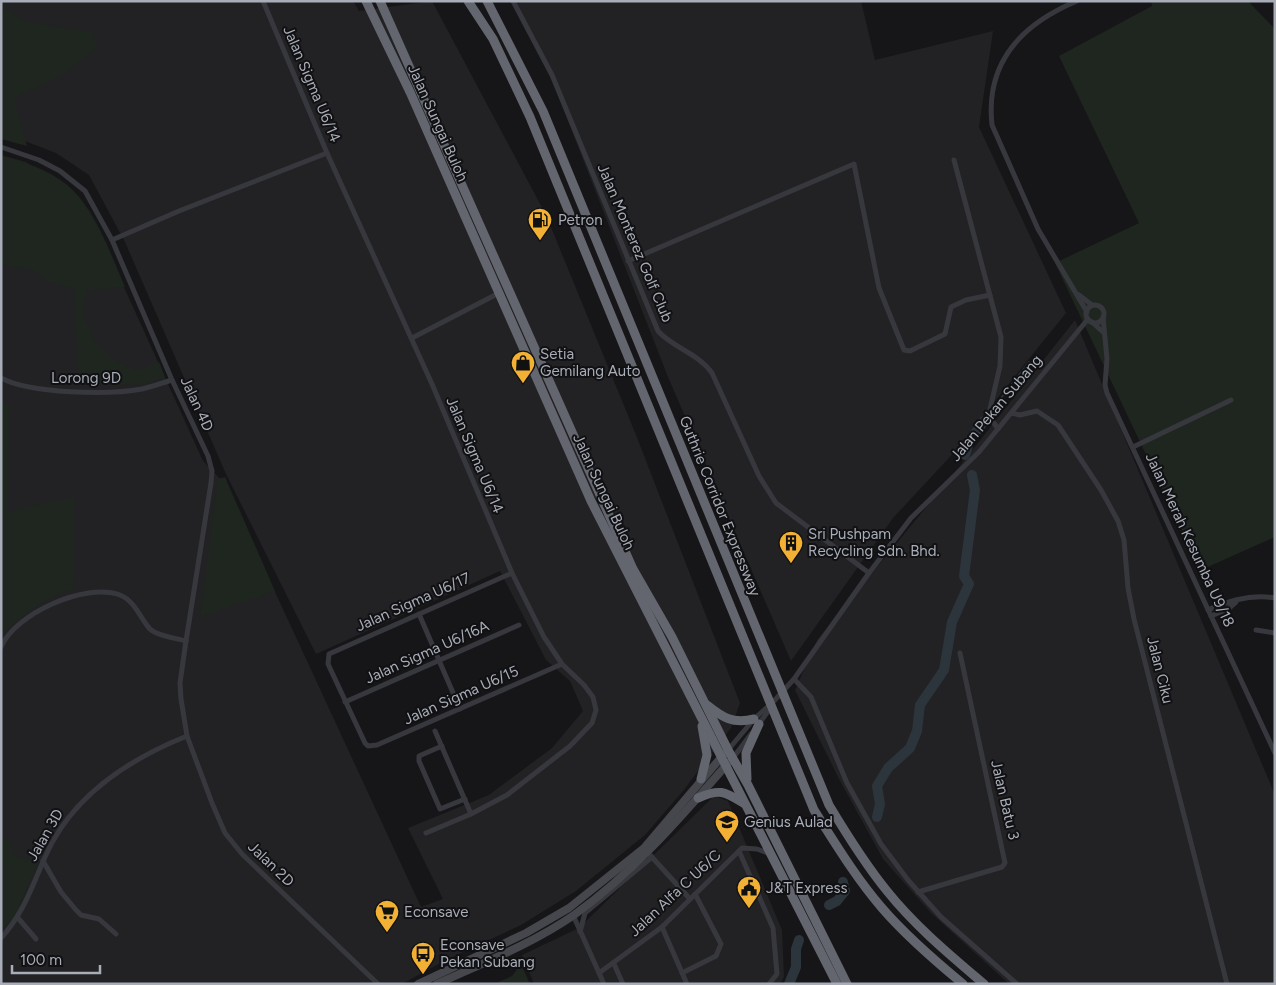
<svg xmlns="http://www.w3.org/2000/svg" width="1276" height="985" font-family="Figtree,sans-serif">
<rect width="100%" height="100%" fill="#161618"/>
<g fill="#222225">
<path d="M1,1H353L359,11L432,1L546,215L636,435L740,703L731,728L683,791L645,835L576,891L521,925L446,960L402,984H1V155L26,162L67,193L98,230L203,461L225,484L421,907L443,899L408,828L489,795L552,748L583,711L570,681L546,660L500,571L316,654L226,474L125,242L89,175L56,153L1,132Z"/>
<path d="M512,1H861L875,60L993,31L979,127L1066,313L948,459L893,518L791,661L668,377L545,62Z"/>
<path d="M1075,320L1275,795V984H1009L931,913L883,859L839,779L795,690L817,640L956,471Z"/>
<path d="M714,796L728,801L782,930L784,977L780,984H534L522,955L579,928Z"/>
</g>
<g fill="#1e261f">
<path d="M1151,1H1248L1275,29V537L1201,570L1055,263L1139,223L1059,56L1152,6Z"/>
<path d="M6,9L25,22L92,32L98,47L59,77L14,98L27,146L1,139V12Z"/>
<path d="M1,156C24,162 48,169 67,185C95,208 111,255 125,287L87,290L83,314L95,343L114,360L137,371L159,362L165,377L144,385L79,384L74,289L42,279L37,271L1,264Z"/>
<path d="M1,403L9,404L8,512L74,497L73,589C45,598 26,612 5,632L1,629Z"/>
<path d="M225,477L275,591L200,617L218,479Z"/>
<path d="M1,838L10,841L14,857L39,860L15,916L1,931Z"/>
<path d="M521,964L530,984H494L512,976Z"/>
</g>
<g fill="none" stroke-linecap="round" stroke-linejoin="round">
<path stroke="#2c353c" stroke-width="2" d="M995,406L1029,362"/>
<g stroke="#2c353c" stroke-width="10">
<path d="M965,455L970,440L984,421"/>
<path d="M877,817L880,804L877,786L888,768L910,748L917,731L920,705L944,670L952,622L969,584L964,576L975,490L972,475"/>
<path d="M829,905L837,901L845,891L843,882"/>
<path d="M789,984L796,967V949L799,940"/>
</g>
<g stroke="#37383d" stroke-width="5">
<path d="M263,1L327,153L432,384L512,573L544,637L562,664L584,685L593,697L596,710L592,723L570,746L507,795L471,814L426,833"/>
<path d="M513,1L552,75L658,331C673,348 698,353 712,373L759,476L776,503L869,573"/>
<path d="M1077,1C1022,24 985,62 992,125L1038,229L1087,312"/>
<path d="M1,147L39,160L60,171L85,191L112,240L172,380L208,456L212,471L211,483L186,641L180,683L181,699L187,736L212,803L225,833L242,854L378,984"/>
<path d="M954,160L1001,337L1000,366L990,409L992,420L998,429"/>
<path d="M112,240L179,211L327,153"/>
<path d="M628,261L854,164L879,288L904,350L910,351L945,334L951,307L966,300L990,295"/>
<path d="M1079,295L1092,305"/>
<circle cx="1095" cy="314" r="9"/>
<path d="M1103,317L1107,359L1105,385L1107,393L1275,753"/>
<path d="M1092,322L1104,333"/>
<path d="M412,338L499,293"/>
<path d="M1,378C30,394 110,395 142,389C152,387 162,383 172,380"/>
<path d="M1011,413L1020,415L1037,411L1058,425L1101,490L1118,521L1124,540L1128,588L1134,619L1227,984"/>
<path d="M1133,447L1231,400"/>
<path d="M512,573L329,654L328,664L365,743L368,746L377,745L562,664"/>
<path d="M1208,610C1230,600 1252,594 1275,598"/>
<path d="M419,614L460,709"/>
<path d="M1211,616L1228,609L1236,602"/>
<path d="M1256,630L1275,633"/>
<path d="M1,647C15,614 85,582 120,595C135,601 140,618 150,629C157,636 176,638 186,641"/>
<path d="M794,679L811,697L847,783L881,844L908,880L941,917L1017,984"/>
<path d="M345,702L519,625"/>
<path d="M758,725L772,706"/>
<path d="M435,731L471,814"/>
<path d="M442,746L419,756V761L440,809L465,799"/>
<path d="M728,750L754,719L774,701L794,679L869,573L911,518L979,452L1088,319"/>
<path d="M733,758L751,734"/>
<path d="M739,851L773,928L777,974L769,984"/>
<path d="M650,855L690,899"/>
<path d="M43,861L61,892L76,910L81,915L99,919L116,934"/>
<path d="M918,892L1002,867L1005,863L960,653"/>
<path d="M573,915L604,984"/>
<path d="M18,918L36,939"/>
<path d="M662,927L687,984"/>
<path d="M580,932L585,913L652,857"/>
<path d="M1,938C23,914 32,887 45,857C71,797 127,760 187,736"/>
<path d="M614,964L623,984"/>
<path d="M599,973L662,927L742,848L757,849L770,854"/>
<path d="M682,973L716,956L721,944L695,894"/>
</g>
<g stroke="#45474d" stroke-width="8">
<path d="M418,984L526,933L569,908L644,848L724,754"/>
<path d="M437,984C483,963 532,944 574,915C634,872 680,818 728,763"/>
</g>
<g stroke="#63666e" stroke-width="9">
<path d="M366,1L410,92L591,501L837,984"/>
<path d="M380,1L633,569L672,637L728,750L748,785L847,984"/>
<path d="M468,1L493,39L530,117L814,810C835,843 856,878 882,908C906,936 934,960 963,984"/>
<path d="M487,1L543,111L829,805C847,835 865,864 887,891C915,926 950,955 984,984"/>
<path d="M707,705C723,718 733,724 754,719"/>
<path d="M701,779L707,755L702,726"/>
<path d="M747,779L746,753L759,724"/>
<path d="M698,798C721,788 725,792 745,804"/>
</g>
</g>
<defs>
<symbol id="fuel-pin" viewBox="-11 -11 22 30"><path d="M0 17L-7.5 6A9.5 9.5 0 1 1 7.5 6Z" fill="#f2b134" stroke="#111113"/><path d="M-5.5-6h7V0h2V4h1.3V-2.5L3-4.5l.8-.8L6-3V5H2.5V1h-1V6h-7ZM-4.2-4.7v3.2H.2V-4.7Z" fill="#111"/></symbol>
<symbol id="shop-pin" viewBox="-11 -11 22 30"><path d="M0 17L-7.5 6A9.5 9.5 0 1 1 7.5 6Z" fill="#f2b134" stroke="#111113"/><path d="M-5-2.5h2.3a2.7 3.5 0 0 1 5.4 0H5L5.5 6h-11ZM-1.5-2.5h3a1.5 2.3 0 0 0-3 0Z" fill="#111"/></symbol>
<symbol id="building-pin" viewBox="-11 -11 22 30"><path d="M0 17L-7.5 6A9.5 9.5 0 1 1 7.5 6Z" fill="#f2b134" stroke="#111113"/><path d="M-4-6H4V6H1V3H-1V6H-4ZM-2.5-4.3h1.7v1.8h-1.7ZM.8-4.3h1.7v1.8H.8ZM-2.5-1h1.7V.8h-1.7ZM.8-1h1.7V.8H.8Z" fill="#111"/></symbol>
<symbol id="school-pin" viewBox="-11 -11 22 30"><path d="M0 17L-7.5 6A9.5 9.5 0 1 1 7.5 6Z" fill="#f2b134" stroke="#111113"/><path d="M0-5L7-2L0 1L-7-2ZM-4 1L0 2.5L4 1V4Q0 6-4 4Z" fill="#111"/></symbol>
<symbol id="civic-pin" viewBox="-11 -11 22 30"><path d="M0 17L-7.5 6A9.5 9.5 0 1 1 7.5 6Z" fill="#f2b134" stroke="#111113"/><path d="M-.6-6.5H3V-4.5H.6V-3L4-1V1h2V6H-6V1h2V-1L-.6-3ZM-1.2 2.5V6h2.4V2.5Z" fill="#111"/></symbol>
<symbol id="supermarket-pin" viewBox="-11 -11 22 30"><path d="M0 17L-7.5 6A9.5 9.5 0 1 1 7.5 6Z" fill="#f2b134" stroke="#111113"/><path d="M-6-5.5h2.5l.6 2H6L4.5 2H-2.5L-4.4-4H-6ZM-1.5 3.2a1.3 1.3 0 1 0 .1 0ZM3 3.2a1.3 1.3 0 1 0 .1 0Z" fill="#111"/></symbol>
<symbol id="bus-pin" viewBox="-11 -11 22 30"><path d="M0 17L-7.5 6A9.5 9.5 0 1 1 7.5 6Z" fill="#f2b134" stroke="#111113"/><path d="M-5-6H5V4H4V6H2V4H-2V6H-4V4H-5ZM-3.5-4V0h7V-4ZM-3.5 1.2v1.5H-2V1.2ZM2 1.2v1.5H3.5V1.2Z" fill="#111"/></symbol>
</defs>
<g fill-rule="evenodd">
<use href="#fuel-pin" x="526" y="206" width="28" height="38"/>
<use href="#shop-pin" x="509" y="349" width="28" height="38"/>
<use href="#building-pin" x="777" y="529" width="28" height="38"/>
<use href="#school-pin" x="713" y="808" width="28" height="38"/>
<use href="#civic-pin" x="735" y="874" width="28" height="38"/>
<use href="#supermarket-pin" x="373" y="898" width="28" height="38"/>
<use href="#bus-pin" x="409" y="940" width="28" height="38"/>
</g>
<g text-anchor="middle" stroke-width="4" stroke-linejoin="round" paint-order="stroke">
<g font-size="15" fill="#a8adb8" stroke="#111113">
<text transform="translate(312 84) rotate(67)" y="5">Jalan Sigma U6/14</text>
<text transform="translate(438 123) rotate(66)" y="5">Jalan Sungai Buloh</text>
<text transform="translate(635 243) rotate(67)" y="5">Jalan Monterez Golf Club</text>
<text x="86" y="383">Lorong 9D</text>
<text transform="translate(197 404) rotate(65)" y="5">Jalan 4D</text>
<text transform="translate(996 408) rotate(-50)" y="5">Jalan Pekan Subang</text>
<text transform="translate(475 455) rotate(67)" y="5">Jalan Sigma U6/14</text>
<text transform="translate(604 492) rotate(65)" y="5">Jalan Sungai Buloh</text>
<text transform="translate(720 506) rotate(68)" y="5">Guthrie Corridor Expressway</text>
<text transform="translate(1190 540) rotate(65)" y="5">Jalan Merah Kesumba U9/18</text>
<text transform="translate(413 602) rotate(-24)" y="5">Jalan Sigma U6/17</text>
<text transform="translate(427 652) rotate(-24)" y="5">Jalan Sigma U6/16A</text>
<text transform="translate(1160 670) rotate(76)" y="5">Jalan Ciku</text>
<text transform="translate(461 695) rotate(-24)" y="5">Jalan Sigma U6/15</text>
<text transform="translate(1005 800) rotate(77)" y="5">Jalan Batu 3</text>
<text transform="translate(45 835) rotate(-60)" y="5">Jalan 3D</text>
<text transform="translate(271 864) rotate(44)" y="5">Jalan 2D</text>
<text transform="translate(675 893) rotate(-43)" y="5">Jalan Alfa C U6/C</text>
</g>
<g font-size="15" fill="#a8adb8" stroke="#111113" text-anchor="start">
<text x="558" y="225">Petron</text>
<text x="540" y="359">Setia<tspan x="540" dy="17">Gemilang Auto</tspan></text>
<text x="808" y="539">Sri Pushpam<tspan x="808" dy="17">Recycling Sdn. Bhd.</tspan></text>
<text x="744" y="827">Genius Aulad</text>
<text x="766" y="893">J&amp;T Express</text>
<text x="404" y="917">Econsave</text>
<text x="440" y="950">Econsave<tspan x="440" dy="17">Pekan Subang</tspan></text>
</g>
</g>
<rect width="1276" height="985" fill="none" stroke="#a8adb8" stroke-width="5"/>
<path d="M12 965v8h88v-8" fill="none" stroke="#a8adb8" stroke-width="2.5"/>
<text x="20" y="965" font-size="15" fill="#a8adb8" stroke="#111113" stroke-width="4" paint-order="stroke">100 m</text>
</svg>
